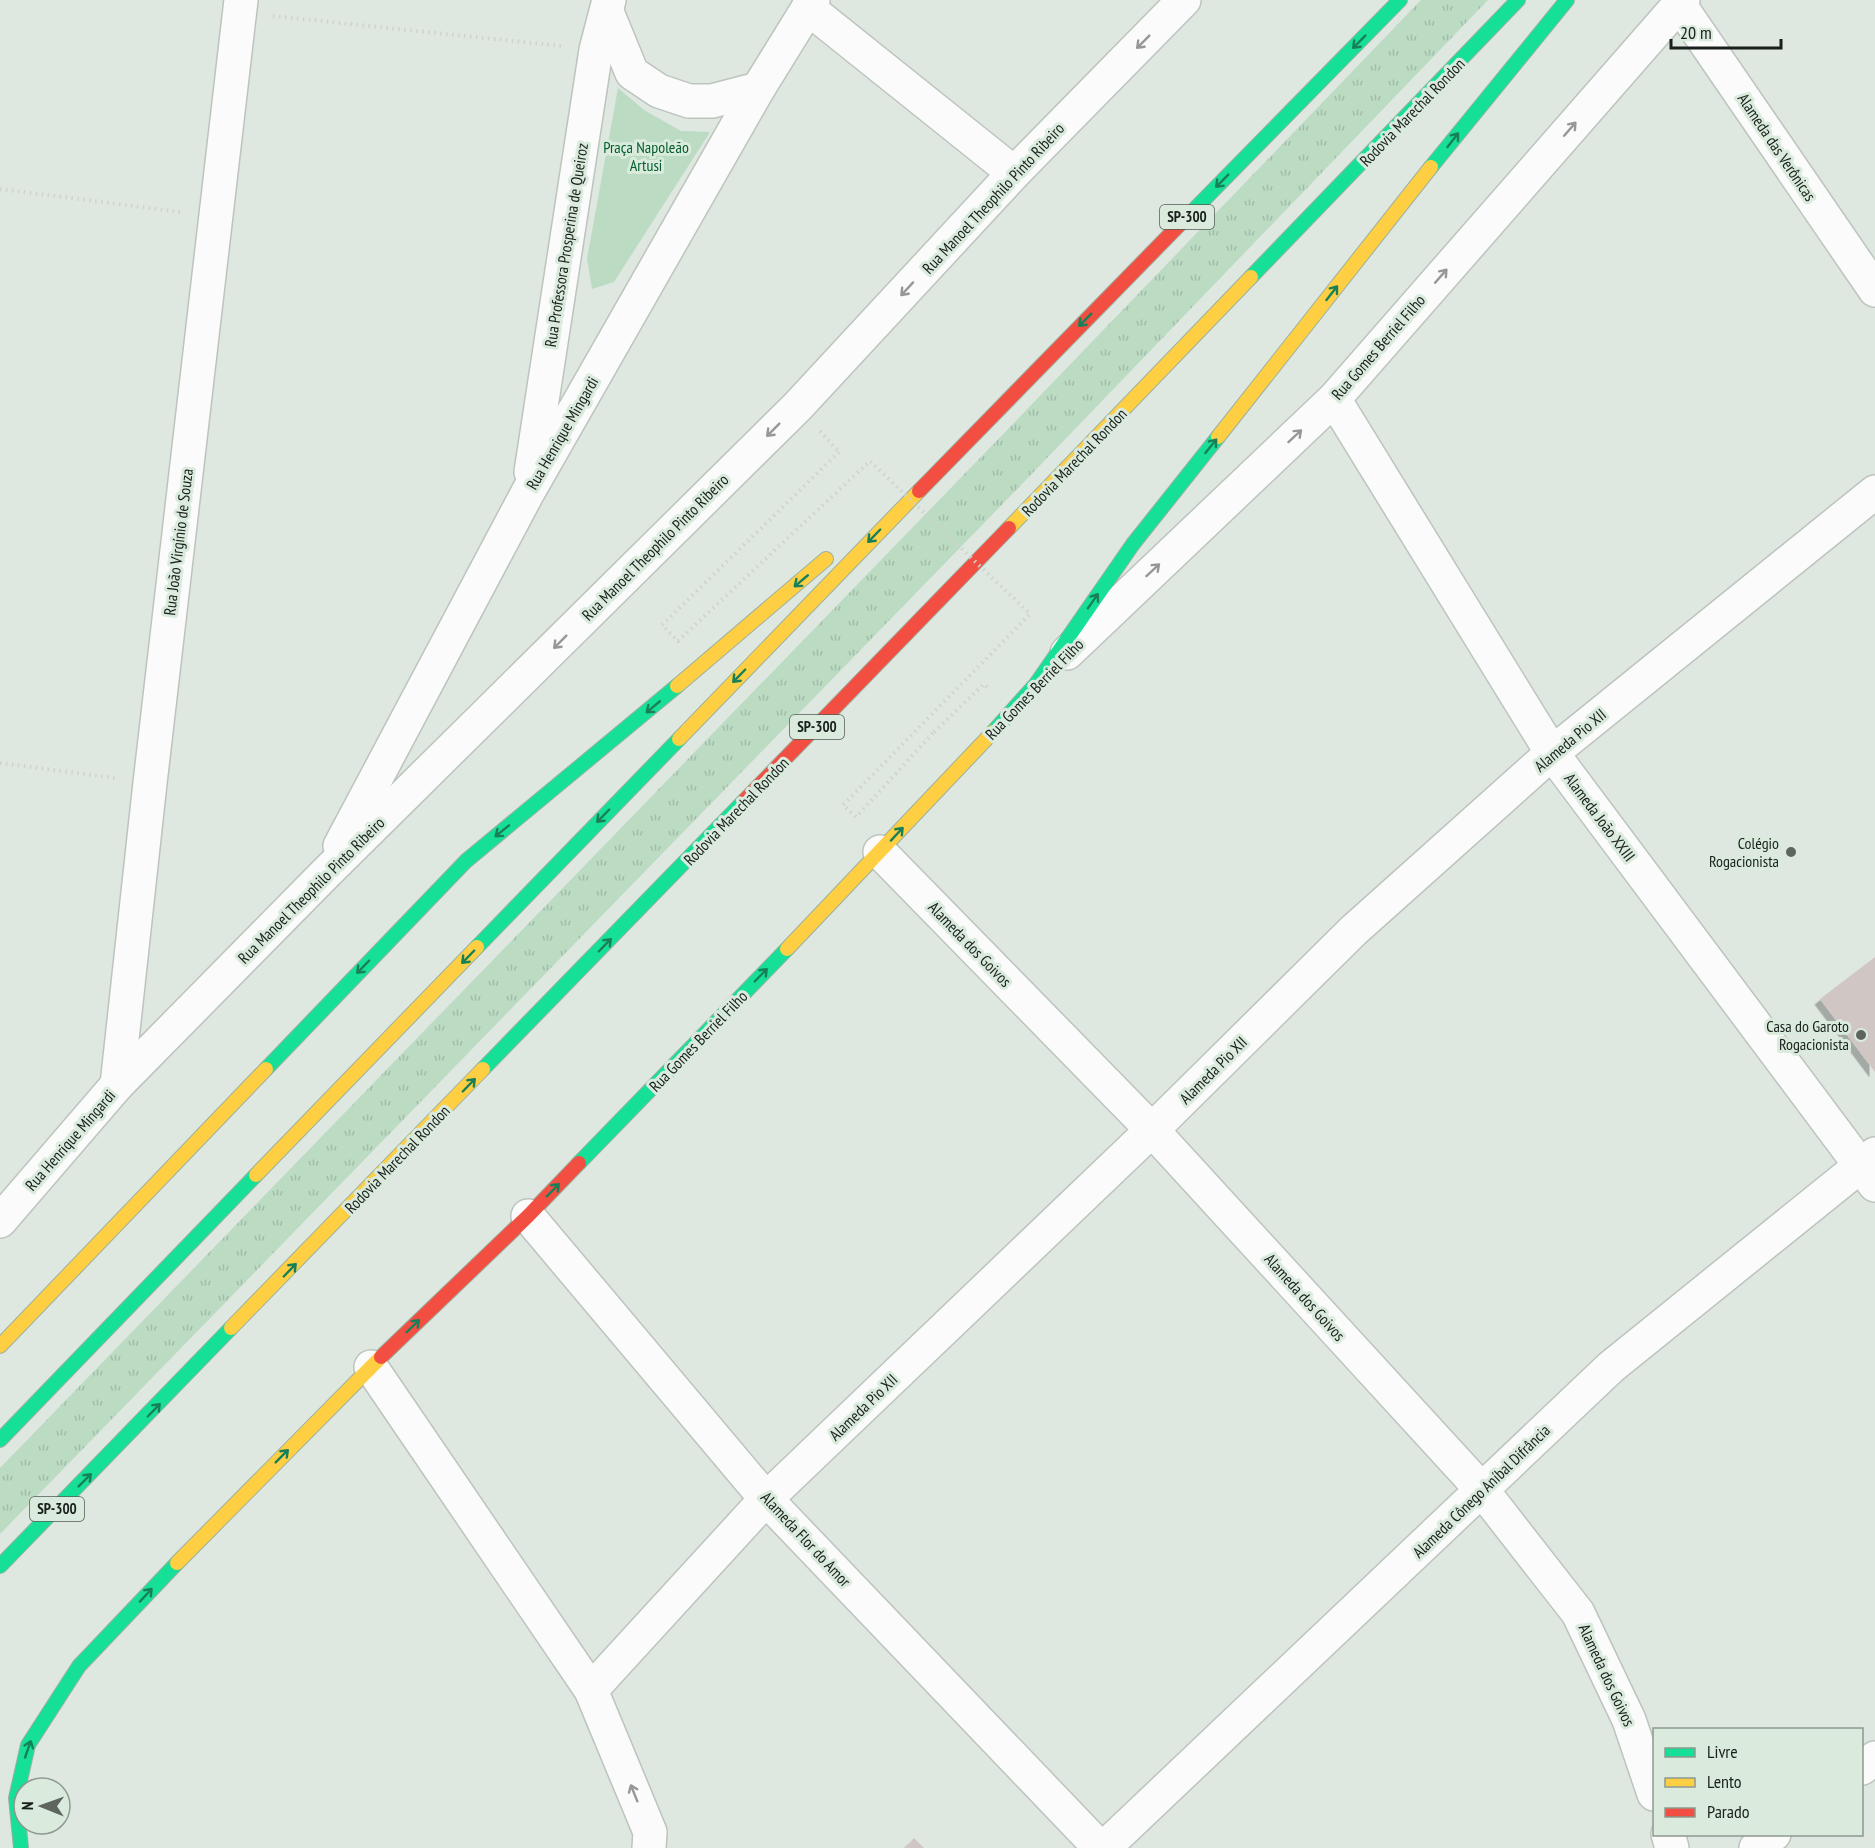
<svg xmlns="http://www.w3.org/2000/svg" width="1875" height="1848" font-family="'PT Sans Narrow',sans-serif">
<defs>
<pattern id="grass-tufts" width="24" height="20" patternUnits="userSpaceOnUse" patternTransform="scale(1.5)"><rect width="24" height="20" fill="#bcdbc3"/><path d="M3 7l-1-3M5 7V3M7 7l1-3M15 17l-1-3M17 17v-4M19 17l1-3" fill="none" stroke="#a1bca7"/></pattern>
<filter id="shadow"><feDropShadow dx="-5.5" dy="5.5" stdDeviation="0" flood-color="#0004"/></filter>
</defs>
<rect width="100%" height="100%" fill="#dee7e0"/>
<path fill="url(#grass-tufts)" d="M1421,0H1488L1023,483L0,1534V1468L1012,425Z"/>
<path fill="#bcdbc3" d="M618,88L644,110L681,131L710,132L614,282L592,289L587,259Z"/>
<g fill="#d0c7c4" filter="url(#shadow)">
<path d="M1875,957V1072L1820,999Z"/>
<path d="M914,1838L924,1848H905Z"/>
</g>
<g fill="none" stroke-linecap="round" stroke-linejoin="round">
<defs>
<g id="street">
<path d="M1679,4L1875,290"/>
<path d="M808,8L1014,173"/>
<path d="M607,12L632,73L659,91L689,101H712L758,89"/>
<path d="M1334,399L1552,753L1875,1185"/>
<path d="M531,472L596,50L609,0"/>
<path d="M1067,653L1334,399L1683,0"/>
<path d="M340,846L528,492L758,89L813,0"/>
<path d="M880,852L1152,1130L1482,1490L1578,1613L1629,1720L1654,1794"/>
<path d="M117,1085L150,783L241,0"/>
<path d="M528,1216L766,1499L1100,1848"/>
<path d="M0,1221L117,1085L325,874L798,406L1014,173L1184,0"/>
<path d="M371,1367L591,1690L650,1832L649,1848"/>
<path d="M591,1690L766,1499L1152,1130L1353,931L1552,753L1875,492"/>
<path d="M1862,1768L1875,1758"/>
<path d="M1668,1834L1672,1848"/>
<path d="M1104,1848L1611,1367L1875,1154"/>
<path d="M1756,1848L1774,1834"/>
</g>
<g id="fast">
<path d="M1431,167L1567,0"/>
<path d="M1185,219L1400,0"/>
<path d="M1251,277L1518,0"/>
<path d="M993,732L1036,684L1133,544L1218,437"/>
<path d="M477,947L679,739"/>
<path d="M266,1069L466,861L677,686"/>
<path d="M483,1069L744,801"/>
<path d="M579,1163L787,949"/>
<path d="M0,1440L256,1175"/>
<path d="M0,1566L231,1328"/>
<path d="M21,1848L16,1798L28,1745L79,1666L177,1563"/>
</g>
<g id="slow">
<path d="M1218,437L1431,167"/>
<path d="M1009,528L1251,277"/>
<path d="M677,686L826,559"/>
<path d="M679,739L919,491"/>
<path d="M787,949L993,732"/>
<path d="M256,1175L477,947"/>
<path d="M231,1328L483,1069"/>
<path d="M0,1346L266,1069"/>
<path d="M177,1563L381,1357"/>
</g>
<g id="jam">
<path d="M919,491L1185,219"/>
<path d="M744,801L1009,528"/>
<path d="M381,1357L528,1216L579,1163"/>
</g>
</defs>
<use href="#street" stroke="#bdc4be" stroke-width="36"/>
<use href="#fast" stroke="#9bb1a1" stroke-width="16"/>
<use href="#slow" stroke="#9bb1a1" stroke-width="16"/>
<use href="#jam" stroke="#9bb1a1" stroke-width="16"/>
<g stroke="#d0d2d0" stroke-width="4" stroke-dasharray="1.5 4.5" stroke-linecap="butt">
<path d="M273,16L561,46"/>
<path d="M0,189L181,212"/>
<path d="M820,431L839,452"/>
<path d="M934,732L984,684L988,688"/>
<path d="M0,763L115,778"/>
</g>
<use href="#street" stroke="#fafbfa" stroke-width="33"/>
<use href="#fast" stroke="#16e098" stroke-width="14"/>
<use href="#slow" stroke="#ffcf43" stroke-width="14"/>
<use href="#jam" stroke="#f24e42" stroke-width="14"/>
<path stroke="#d0d2d0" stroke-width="4" stroke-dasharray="1.5 4.5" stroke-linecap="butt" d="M839,452L662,625L678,641L870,461L1030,614L843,805L856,817L934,732"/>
</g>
<defs><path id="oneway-shaft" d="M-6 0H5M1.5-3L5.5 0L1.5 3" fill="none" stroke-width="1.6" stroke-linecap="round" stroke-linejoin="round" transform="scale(1.5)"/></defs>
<g stroke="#959895">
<use href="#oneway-shaft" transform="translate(1143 42) rotate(135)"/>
<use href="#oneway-shaft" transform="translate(1570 129) rotate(-49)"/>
<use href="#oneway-shaft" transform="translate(1441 276) rotate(-49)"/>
<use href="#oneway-shaft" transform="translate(907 289) rotate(133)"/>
<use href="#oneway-shaft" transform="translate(773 430) rotate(135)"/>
<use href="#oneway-shaft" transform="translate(1295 436) rotate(-43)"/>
<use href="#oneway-shaft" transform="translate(1153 570) rotate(-43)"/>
<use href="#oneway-shaft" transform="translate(560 642) rotate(135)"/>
<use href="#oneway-shaft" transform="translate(634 1793) rotate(-112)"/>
</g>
<g stroke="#188059">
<use href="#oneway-shaft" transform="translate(1359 42) rotate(135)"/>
<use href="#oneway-shaft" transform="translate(1453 140) rotate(-52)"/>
<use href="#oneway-shaft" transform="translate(1222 181) rotate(135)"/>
<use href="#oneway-shaft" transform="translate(1332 293) rotate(-52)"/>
<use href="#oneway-shaft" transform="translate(1085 320) rotate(135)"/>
<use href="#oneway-shaft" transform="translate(1211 446) rotate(-51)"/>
<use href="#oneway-shaft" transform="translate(874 536) rotate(134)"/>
<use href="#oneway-shaft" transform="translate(801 581) rotate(140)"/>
<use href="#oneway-shaft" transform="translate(1093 601) rotate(-55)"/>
<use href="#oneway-shaft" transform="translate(739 676) rotate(134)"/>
<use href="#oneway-shaft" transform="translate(653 707) rotate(140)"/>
<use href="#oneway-shaft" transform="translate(603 816) rotate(134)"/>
<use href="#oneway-shaft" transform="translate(502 831) rotate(141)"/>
<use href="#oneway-shaft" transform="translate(897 834) rotate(-47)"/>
<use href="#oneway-shaft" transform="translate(605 945) rotate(-46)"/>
<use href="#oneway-shaft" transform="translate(468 957) rotate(134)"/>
<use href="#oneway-shaft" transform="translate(363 967) rotate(134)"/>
<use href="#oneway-shaft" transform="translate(761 975) rotate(-46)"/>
<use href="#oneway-shaft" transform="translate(469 1085) rotate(-46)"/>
<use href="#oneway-shaft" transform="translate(553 1190) rotate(-46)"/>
<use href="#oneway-shaft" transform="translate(290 1270) rotate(-46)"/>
<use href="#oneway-shaft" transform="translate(413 1326) rotate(-44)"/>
<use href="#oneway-shaft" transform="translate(154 1410) rotate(-46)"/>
<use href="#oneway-shaft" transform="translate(282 1456) rotate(-45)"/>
<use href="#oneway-shaft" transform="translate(85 1480) rotate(-45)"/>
<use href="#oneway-shaft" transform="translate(146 1595) rotate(-47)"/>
<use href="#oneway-shaft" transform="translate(28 1749) rotate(-71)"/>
</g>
<g fill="#5e655f" stroke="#daebde" stroke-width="2">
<circle cx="1791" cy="852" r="6"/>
<circle cx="1861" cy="1035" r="6"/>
</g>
<g text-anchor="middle" stroke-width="6" stroke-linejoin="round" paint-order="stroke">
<g fill="#daebde" stroke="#535c55" stroke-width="1.5">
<rect x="1160" y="205" width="54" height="24" rx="4.5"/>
<rect x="790" y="715" width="54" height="24" rx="4.5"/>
<rect x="30" y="1497" width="54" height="24" rx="4.5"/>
</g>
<g font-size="15" font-weight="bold" fill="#191f1a">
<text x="1187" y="222">SP-300</text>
<text x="817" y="732">SP-300</text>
<text x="57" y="1514">SP-300</text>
</g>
<g font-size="16" fill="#191f1a" stroke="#daebde">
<text transform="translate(1412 112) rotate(-46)" y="6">Rodovia Marechal Rondon</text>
<text transform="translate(1777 147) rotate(56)" y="6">Alameda das Verônicas</text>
<text transform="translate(993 198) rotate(-47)" y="6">Rua Manoel Theophilo Pinto Ribeiro</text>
<text transform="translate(566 245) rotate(-81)" y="6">Rua Professora Prosperina de Queiroz</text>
<text transform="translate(1378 347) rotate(-49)" y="6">Rua Gomes Berriel Filho</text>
<text transform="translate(562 433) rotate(-60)" y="6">Rua Henrique Mingardi</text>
<text transform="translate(1074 462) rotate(-46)" y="6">Rodovia Marechal Rondon</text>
<text transform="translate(178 542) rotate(-83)" y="6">Rua João Virgínio de Souza</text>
<text transform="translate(655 547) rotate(-45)" y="6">Rua Manoel Theophilo Pinto Ribeiro</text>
<text transform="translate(1034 689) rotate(-46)" y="6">Rua Gomes Berriel Filho</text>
<text transform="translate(1570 740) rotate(-40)" y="6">Alameda Pio XII</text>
<text transform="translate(736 811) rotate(-46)" y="6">Rodovia Marechal Rondon</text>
<text transform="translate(1600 817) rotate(53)" y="6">Alameda João XXIII</text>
<text transform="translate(311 890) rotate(-45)" y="6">Rua Manoel Theophilo Pinto Ribeiro</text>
<text transform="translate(970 944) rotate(46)" y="6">Alameda dos Goivos</text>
<text transform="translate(698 1041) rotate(-46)" y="6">Rua Gomes Berriel Filho</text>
<text transform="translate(1213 1070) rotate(-45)" y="6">Alameda Pio XII</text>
<text transform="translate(70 1140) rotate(-49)" y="6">Rua Henrique Mingardi</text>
<text transform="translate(397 1159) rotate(-46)" y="6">Rodovia Marechal Rondon</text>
<text transform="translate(1305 1297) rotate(48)" y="6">Alameda dos Goivos</text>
<text transform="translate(863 1407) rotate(-44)" y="6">Alameda Pio XII</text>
<text transform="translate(1481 1491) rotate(-44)" y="6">Alameda Cônego Aníbal Difrância</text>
<text transform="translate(806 1539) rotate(47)" y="6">Alameda Flor do Amor</text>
<text transform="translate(1607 1675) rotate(65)" y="6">Alameda dos Goivos</text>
</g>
<g font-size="16" fill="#025e2c" stroke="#daebde">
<text x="646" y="153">Praça Napoleão<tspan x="646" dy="18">Artusi</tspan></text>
</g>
<g font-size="16" fill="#191f1a" stroke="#daebde" text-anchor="end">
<text x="1779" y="849">Colégio<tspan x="1779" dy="18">Rogacionista</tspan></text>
<text x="1849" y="1032">Casa do Garoto<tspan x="1849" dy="18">Rogacionista</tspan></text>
</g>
</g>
<rect x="1653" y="1728" width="210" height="108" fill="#daebde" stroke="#8d9990" stroke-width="1.5"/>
<rect x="1665" y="1748" width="30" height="9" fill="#16e098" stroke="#8d9990" stroke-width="1.5"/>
<text x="1707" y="1758" font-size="18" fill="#191f1a">Livre</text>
<rect x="1665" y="1778" width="30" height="9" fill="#ffcf43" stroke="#8d9990" stroke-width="1.5"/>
<text x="1707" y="1788" font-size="18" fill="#191f1a">Lento</text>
<rect x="1665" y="1808" width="30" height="9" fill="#f24e42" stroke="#8d9990" stroke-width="1.5"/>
<text x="1707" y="1818" font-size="18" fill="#191f1a">Parado</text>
<g transform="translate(42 1806) rotate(271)"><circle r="28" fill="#daebde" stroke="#8d9990" stroke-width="1.5"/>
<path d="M0-4.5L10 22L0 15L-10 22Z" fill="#5e655f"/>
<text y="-9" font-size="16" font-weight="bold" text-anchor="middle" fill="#191f1a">N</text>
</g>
<path d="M1671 39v9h110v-9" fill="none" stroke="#191f1a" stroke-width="3"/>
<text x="1680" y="39" font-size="18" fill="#191f1a" stroke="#daebde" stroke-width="4.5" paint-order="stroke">20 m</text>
</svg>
